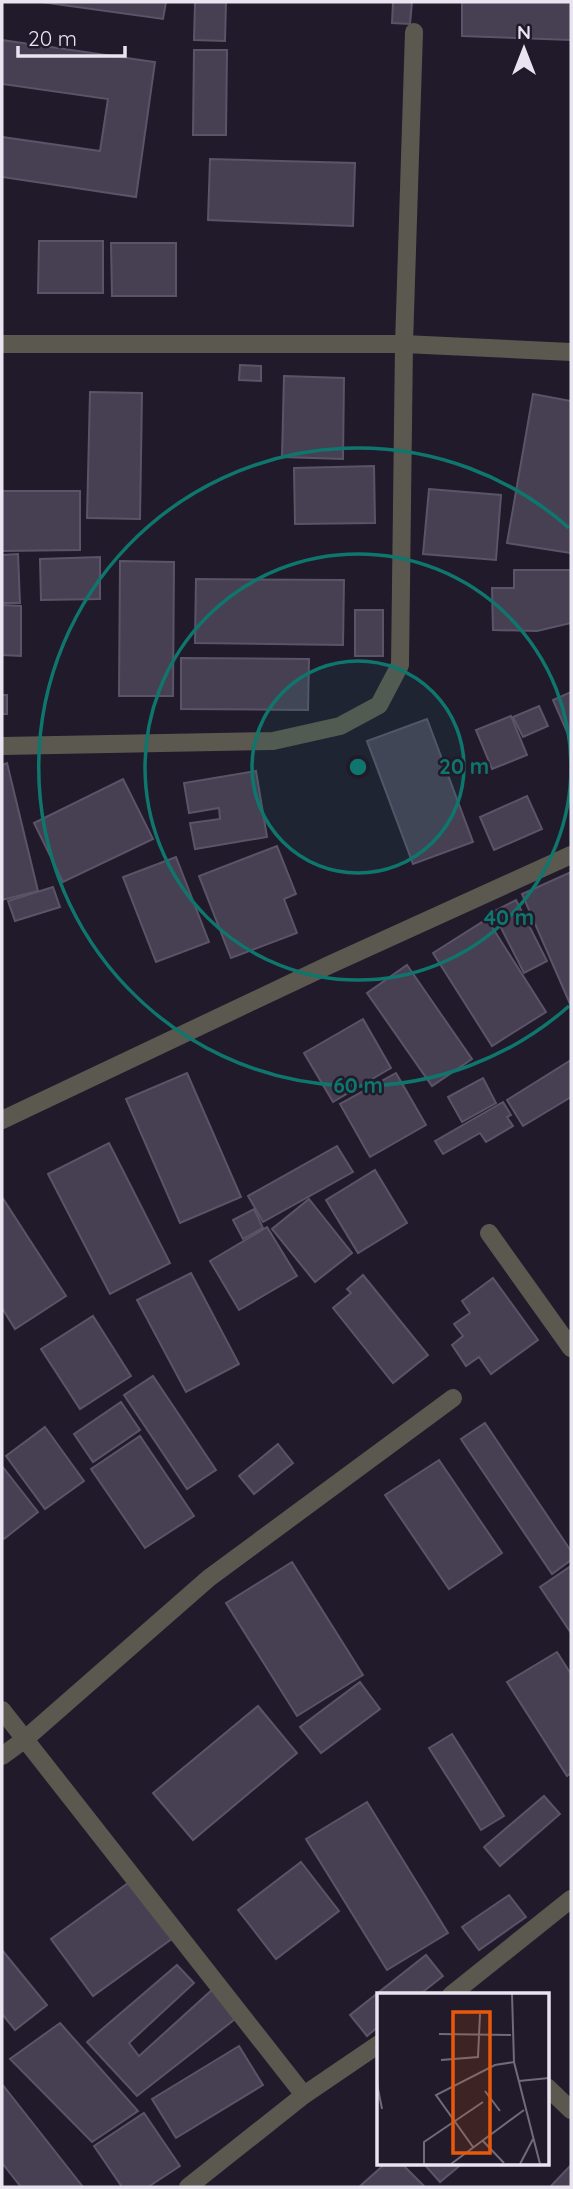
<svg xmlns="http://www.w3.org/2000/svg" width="573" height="2189" font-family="Quicksand,sans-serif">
<rect width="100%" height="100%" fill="#201a2a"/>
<g fill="#474053" stroke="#5b5468" stroke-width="2">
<path d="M41,2H166L163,19Z"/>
<path d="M195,2H226L225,41L194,40Z"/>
<path d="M393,2H412L410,24L392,23Z"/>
<path d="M462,2H571V40L462,36Z"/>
<path d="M2,40L155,62L136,197L2,177V137L100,151L108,99L2,84Z"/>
<path d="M194,50H227L226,135H193Z"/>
<path d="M210,159L355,163L353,226L208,220Z"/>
<path d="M39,241H103V293H38Z"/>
<path d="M111,243H176V296H112Z"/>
<path d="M240,365L261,366V381L239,380Z"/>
<path d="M284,376L344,378L343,459L282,457Z"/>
<path d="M90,392L142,393L140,519L87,518Z"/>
<path d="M533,394L571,401V553L507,543Z"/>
<path d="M374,466L375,523L295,524L294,468Z"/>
<path d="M429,489L501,495L496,560L423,554Z"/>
<path d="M2,491H80V550L2,551Z"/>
<path d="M18,554L20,603H2V555Z"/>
<path d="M100,557V599L41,600L40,559Z"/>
<path d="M120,561L174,562L173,696H119Z"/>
<path d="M514,570H571V623L537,631L493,630L492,588H514Z"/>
<path d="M196,579L344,580L343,645L195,643Z"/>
<path d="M2,605L21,606V656L2,655Z"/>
<rect x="355" y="610" width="28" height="46"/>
<path d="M181,658L309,659L308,710L181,709Z"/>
<path d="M571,692V741L553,700Z"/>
<rect x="2" y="695" width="5" height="19"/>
<path d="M539,706L548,726L523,737L513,717Z"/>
<path d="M511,716L527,755L492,769L476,730Z"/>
<path d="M427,719L473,842L413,864L367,741Z"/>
<path d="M7,763L38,891L2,900V765Z"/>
<path d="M256,771L267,837L195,849L190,823L220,819L219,808L189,813L184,783Z"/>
<path d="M123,779L153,839L63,882L34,823Z"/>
<path d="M527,796L542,829L494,850L480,817Z"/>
<path d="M277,846L296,894L284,899L297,933L231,958L199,876Z"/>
<path d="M176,857L209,942L156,962L123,877Z"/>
<path d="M571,872V1006L522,894Z"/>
<path d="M53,887L60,907L15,921L8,901Z"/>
<path d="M516,900L547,961L524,973L493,912Z"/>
<path d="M487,919L546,1012L492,1046L433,953Z"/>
<path d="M407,965L472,1059L432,1086L367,993Z"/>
<path d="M363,1019L391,1068L333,1102L304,1053Z"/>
<path d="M571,1060V1097L523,1126L507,1100Z"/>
<path d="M187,1073L241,1197L180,1223L126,1099Z"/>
<path d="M396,1073L426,1125L370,1157L340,1104Z"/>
<path d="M483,1078L496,1103L462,1122L448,1097Z"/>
<path d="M503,1102L511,1115L507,1117L513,1126L486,1142L480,1133L443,1154L435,1141Z"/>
<path d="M109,1143L170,1263L110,1294L48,1174Z"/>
<path d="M337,1146L353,1172L263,1222L248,1196Z"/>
<path d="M375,1170L407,1223L358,1253L326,1200Z"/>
<path d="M2,1197L66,1296L15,1329L2,1308Z"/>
<path d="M309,1199L352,1253L315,1282L272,1229Z"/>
<path d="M254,1209L263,1228L243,1239L233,1220Z"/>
<path d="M267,1227L297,1276L239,1310L210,1261Z"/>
<path d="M191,1273L239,1364L186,1392L137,1300Z"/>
<path d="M363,1275L428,1355L393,1383L333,1308L351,1293L347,1289Z"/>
<path d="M493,1278L538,1340L491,1374L479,1357L466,1366L452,1345L463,1336L454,1324L470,1313L462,1301Z"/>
<path d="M93,1316L131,1376L80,1409L41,1349Z"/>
<path d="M153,1376L216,1470L187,1489L124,1395Z"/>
<path d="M121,1402L140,1430L93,1462L74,1434Z"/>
<path d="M485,1423L571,1551V1560L552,1574L461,1439Z"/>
<path d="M45,1427L84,1481L45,1509L6,1456Z"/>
<path d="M140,1436L194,1516L145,1548L91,1469Z"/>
<path d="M278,1444L293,1463L254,1494L239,1476Z"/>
<path d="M439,1460L502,1553L449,1589L385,1495Z"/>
<path d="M2,1466L38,1512L4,1539L2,1537Z"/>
<path d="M292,1562L363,1675L297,1716L226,1603Z"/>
<path d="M571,1566V1633L540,1587Z"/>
<path d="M557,1652L571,1674V1773L567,1776L507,1682Z"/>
<path d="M360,1682L380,1709L321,1753L300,1727Z"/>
<path d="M258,1706L297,1753L193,1840L153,1793Z"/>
<path d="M452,1734L504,1816L481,1830L429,1748Z"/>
<path d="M544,1796L560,1814L500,1866L484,1847Z"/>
<path d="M367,1802L448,1933L387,1970L306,1839Z"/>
<path d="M301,1862L339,1911L276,1959L238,1910Z"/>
<path d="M131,1881L173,1938L93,1996L51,1939Z"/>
<path d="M509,1895L526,1917L479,1950L462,1927Z"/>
<path d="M2,1950L47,2005L15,2030L2,2014Z"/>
<path d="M426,1955L443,1976L419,1995H379V2026L367,2036L350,2015Z"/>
<path d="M177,1965L194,1983L129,2043L139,2056L213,1989L239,2016L137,2096L87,2042Z"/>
<path d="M60,2023L138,2111L92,2142L10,2059Z"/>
<path d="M239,2046L263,2085L176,2138L152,2099Z"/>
<path d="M2,2084L83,2187H21L2,2163Z"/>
<path d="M144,2113L180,2166L148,2187H122L94,2146Z"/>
<path d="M386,2163H401L425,2187H359Z"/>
<path d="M423,2163H463L440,2182Z"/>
<path d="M571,2165V2187H550Z"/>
</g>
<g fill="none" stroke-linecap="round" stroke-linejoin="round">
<g stroke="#5b584f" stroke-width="18">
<path d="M2,344H404L571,352"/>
<path d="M2,746L273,741L340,726L379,705L400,665L404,344L414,32"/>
<path d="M2,1120L327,966L571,855"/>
<path d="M489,1233L571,1348"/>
<path d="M2,1710L304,2095"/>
<path d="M2,1756L24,1740L209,1578L453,1398"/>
<path d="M451,1995L571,1899"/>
<path d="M547,2087L571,2110"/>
<path d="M188,2187L304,2095L379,2044"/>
</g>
</g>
<circle cx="358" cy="767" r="106" fill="#0f766e" fill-opacity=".12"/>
<g fill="none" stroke="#0f766e" stroke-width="3.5">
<circle cx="358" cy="767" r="106"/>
<circle cx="358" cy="767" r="213"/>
<path d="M569 1006A319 319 0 1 1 569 528"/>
</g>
<g transform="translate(377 1993)">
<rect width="172" height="172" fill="#201a2a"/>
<path fill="none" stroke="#706b79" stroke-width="2" d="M135,1L137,69L163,171M62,41L134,42M64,67L101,64L103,21M142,88L172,85M0,91L5,116M108,98L123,118M105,147L127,170M96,154L59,102L118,72L137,69M47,171V149L106,109M74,171L147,117M143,171L156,146"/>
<path fill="#e8590c" fill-opacity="0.15" stroke="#e8590c" stroke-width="3.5" d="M76,19H113V160H76Z"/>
<rect width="172" height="172" fill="none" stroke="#e8e4f0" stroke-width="3.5"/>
</g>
<circle cx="358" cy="767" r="10" fill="#0f766e" stroke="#201a2a" stroke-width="3.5"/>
<g font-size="21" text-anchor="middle" font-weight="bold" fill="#0f766e" stroke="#201a2a" stroke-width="5" stroke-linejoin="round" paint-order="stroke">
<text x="464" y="774">20 m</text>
<text x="509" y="925">40 m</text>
<text x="358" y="1093">60 m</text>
</g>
<rect width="573" height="2189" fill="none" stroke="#e8e4f0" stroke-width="7"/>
<g transform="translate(524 49)" stroke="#201a2a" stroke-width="5" paint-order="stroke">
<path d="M0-5L12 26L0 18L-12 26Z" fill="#e8e4f0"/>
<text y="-10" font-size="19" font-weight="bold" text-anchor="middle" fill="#e8e4f0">N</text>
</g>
<path d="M18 46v10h107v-10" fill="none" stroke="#e8e4f0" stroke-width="3.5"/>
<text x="28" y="46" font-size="21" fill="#e8e4f0" stroke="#201a2a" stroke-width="5" paint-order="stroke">20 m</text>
</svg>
